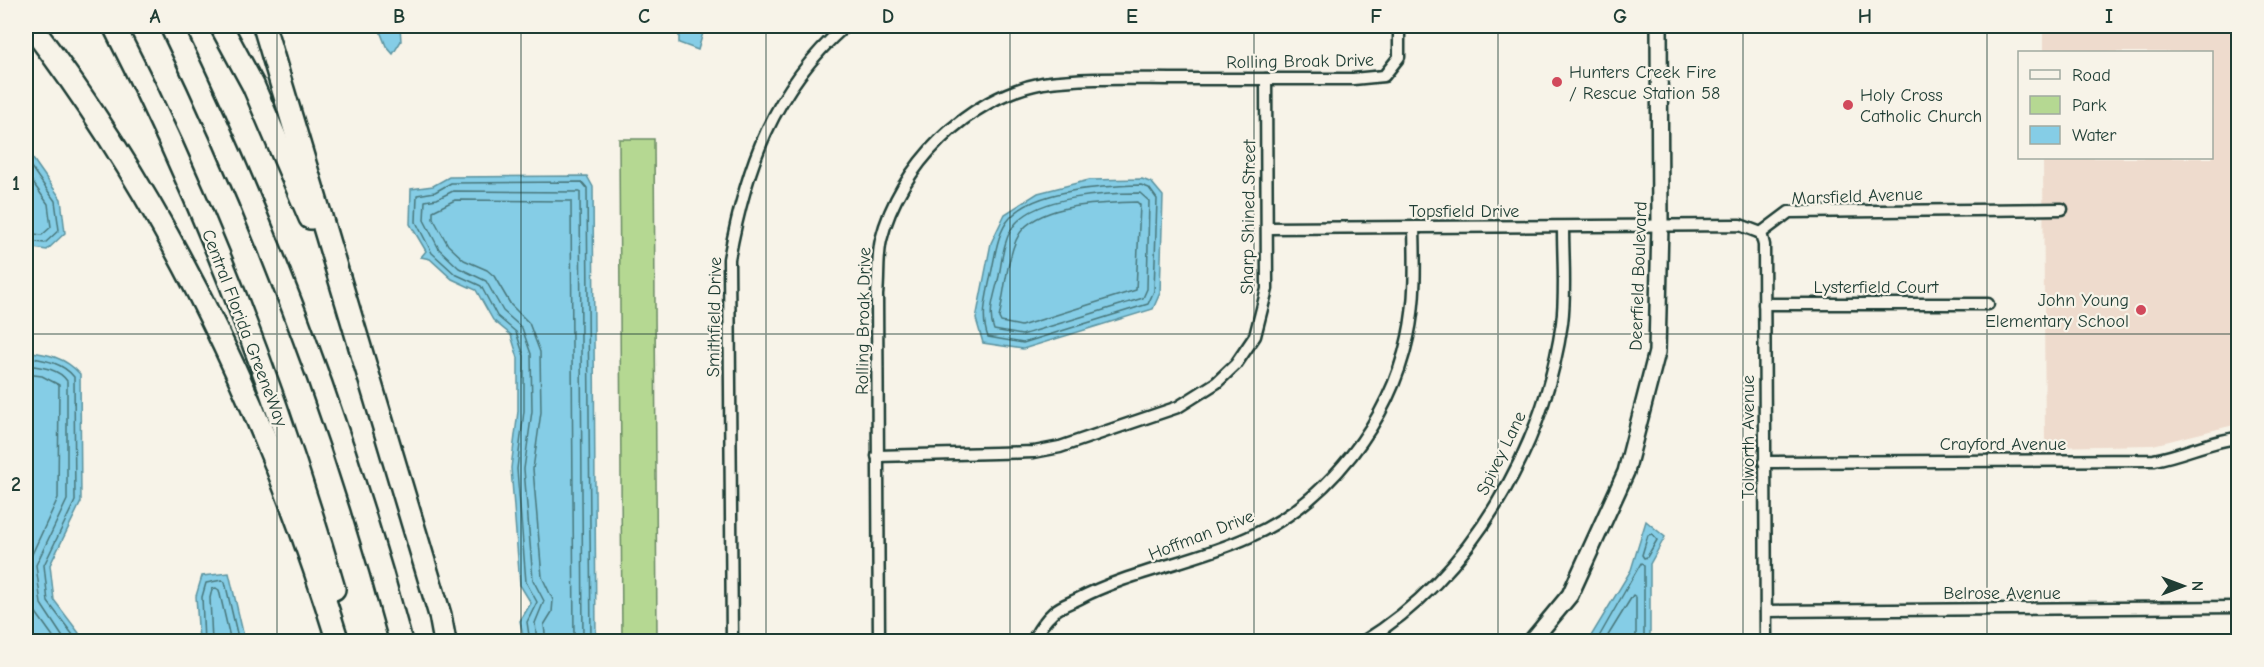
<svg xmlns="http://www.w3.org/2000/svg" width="2264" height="667" font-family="'Comic Neue',sans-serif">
<rect width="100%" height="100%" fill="#f7f3e8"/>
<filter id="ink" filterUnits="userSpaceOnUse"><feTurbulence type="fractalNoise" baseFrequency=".0167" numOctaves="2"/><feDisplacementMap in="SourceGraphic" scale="12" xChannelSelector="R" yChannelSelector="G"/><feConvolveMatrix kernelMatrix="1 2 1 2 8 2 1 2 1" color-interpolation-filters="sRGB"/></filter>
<g filter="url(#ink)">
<path fill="#eedbcd" d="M2043,26H2238V424L2153,445L2045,447L2043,158H2212V52H2043Z"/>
<path fill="#b5d892" stroke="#6a8a63" stroke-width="1.5" d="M619,139H654L657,641H622Z"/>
<g fill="#85cde6" stroke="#5c939f" stroke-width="1.5">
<path d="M378,26H400L401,41L393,54L386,46Z"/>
<path d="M679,26H705L698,50L679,43Z"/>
<path d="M26,149L61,199L65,233L47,250L26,247Z"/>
<path d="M587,176L593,187L596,641H524L520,621L531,603L520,585L511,468L518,411V358L511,335L493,320L476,290L452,279L430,259L421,257L426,251L410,224L411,189L433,186L449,177Z"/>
<path d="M1142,179L1152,183L1163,196L1160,293L1153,309L1023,349L983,343L976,319L991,243L1005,214L1038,193L1089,180Z"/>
<path d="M26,351C47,354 65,357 80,374L81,502L50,565L54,600L79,633L80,641H26Z"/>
<path d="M1646,521L1665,537L1650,564V641H1588L1631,570Z"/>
<path d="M229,573L245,641H199L196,596L202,576Z"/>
</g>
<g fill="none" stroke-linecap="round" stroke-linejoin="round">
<g stroke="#48777b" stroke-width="1.5">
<path d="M26,160L55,201L59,230L45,243L26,241"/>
<path d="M26,173L48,204L51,227L42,235L26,233"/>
<path d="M1141,185L1149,188L1157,199L1154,291L1148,304L1023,343L988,337C980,316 987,296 991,274C995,257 997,232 1010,218C1035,189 1105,186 1141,185Z"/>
<path d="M1140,193L1149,201L1147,289L1143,298L1022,335L994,330C987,313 995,294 999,276C1002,259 1004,236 1016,223C1040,196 1106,193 1140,193Z"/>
<path d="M1137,202L1140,205L1136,290L1021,326L1001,322L999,318C1004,296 1008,245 1023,229C1047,203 1105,203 1137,202Z"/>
<path d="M26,357C44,360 62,362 74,377L75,501L44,565L48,602L73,635L74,642"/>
<path d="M26,365C40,367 58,368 67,381V500L36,565L41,604L66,642"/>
<path d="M26,374L42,376L59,385L58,498L27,565L32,607L57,642"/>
<path d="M1652,534L1657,540L1647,557L1644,558L1642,555L1648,535Z"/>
<path d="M204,642L202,597L206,583L222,580L225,582L239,642"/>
<path d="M212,642L210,598L212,589L216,588L219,590L231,642"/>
<path d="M530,642L527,622L537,602L526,582L517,469L524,411V356L516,332L497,316L481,286L455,274L432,253L416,222L417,195L435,192L451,183L582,182L587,188L591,642"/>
<path d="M537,642L535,623L544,601L533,580L524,469L532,411L531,354L522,328L503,311L486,281L459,268L439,249L424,220L425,201L437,199L453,191L580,192L583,642"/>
<path d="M546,642L544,625L552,612L553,600L542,577L533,469L541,412L540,352L529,323L511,305L494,276L487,270L464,260L448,245L433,218V211L455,200L571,201L574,642"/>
<path d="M1596,642L1641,563L1644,566V642"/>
<path d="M1604,642L1633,595L1636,597V642"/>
</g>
<defs>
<g id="street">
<path d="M1268,228L1740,225L1761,233"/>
<path d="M1761,233L1764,245L1766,642"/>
<path d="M1761,233L1789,212L2062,209"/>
<path d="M1764,304H1988"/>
<path d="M877,456L1034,452L1060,447L1178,407L1216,383L1236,364L1255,336L1267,289L1266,79"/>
<path d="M1764,462L2154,460C2183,455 2209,441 2238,438"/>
<path d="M1766,611L2238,607"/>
<path d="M732,642L729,259C746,166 773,90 845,26"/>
<path d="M879,642L877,295C879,277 877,257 881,240C899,167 967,97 1043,83C1083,77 1134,79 1175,79C1235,79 1294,79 1353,79L1384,76L1399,57V26"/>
<path d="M1033,642C1036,632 1046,619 1054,612C1060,606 1070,603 1078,599C1131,571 1194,562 1249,537C1328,502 1390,421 1408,337C1416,301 1415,264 1414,228"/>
<path d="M1363,642C1472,575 1544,447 1562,323C1566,292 1563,259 1563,228"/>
</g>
<path id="secondary" d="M1531,642L1570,595L1626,472L1657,352L1660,225L1659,26"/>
<g id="highway">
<path d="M31,26C171,209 270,421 338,642"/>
<path d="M114,26C206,205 278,395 334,589"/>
<path d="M171,26C267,224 344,429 401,642"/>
<path d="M221,26L253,85L310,218"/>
<path d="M264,26L440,615L445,642"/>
</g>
</defs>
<use href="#street" stroke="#1f3d34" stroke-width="15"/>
<use href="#secondary" stroke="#1f3d34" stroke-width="20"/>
<use href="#highway" stroke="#1f3d34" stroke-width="26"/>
<use href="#street" stroke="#f7f3e8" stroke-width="10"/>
<use href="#secondary" stroke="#f7f3e8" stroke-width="15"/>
<use href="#highway" stroke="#f7f3e8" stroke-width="21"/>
</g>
</g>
<path fill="none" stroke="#1f3d34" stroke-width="1.5" stroke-opacity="0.55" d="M277,26V642M521,26V642M766,26V642M1010,26V642M1254,26V642M1498,26V642M1743,26V642M1987,26V642M26,334H2238"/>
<g fill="#d1495b" stroke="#f7f3e8" stroke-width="2">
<circle cx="1557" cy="82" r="6"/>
<circle cx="1848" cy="105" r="6"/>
<circle cx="2141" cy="310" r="6"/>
</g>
<g text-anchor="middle" stroke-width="4.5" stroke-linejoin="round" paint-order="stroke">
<g font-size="18" fill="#1f3d34" stroke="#f7f3e8">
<text transform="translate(1300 61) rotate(-1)" y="6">Rolling Broak Drive</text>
<text transform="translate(1857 196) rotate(-2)" y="6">Marsfield Avenue</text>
<text x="1464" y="217">Topsfield Drive</text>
<text transform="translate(1248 217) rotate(-89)" y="6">Sharp Shined Street</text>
<text transform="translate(1638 276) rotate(-88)" y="6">Deerfield Boulevard</text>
<text x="1876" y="293">Lysterfield Court</text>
<text transform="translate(714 317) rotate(-89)" y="6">Smithfield Drive</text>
<text transform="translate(863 321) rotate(-89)" y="6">Rolling Broak Drive</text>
<text transform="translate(245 328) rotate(69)" y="6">Central Florida GreeneWay</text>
<text transform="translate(1748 437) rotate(-90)" y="6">Tolworth Avenue</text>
<text x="2003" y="450">Crayford Avenue</text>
<text transform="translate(1501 453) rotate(-64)" y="6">Spivey Lane</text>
<text transform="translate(1201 535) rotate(-21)" y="6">Hoffman Drive</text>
<text x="2002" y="599">Belrose Avenue</text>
</g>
<g font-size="18" fill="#1f3d34" stroke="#f7f3e8" text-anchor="start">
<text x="1569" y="78">Hunters Creek Fire<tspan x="1569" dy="21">/ Rescue Station 58</tspan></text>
<text x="1860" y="101">Holy Cross<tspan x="1860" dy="21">Catholic Church</tspan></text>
<text x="2129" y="306" text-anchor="end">John Young<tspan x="2129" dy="21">Elementary School</tspan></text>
</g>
</g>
<rect width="2264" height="667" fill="none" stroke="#f7f3e8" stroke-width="66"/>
<rect x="2018" y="51" width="195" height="108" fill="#f7f3e8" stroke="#a1aaa0" stroke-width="1.5"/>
<rect x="2030" y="70" width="30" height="9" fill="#f7f3e8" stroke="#a1aaa0" stroke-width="1.5"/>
<text x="2072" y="81" font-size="18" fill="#1f3d34">Road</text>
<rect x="2030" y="96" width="30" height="18" fill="#b5d892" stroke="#a1aaa0" stroke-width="1.5"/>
<text x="2072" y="111" font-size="18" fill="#1f3d34">Park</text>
<rect x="2030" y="126" width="30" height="18" fill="#85cde6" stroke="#a1aaa0" stroke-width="1.5"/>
<text x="2072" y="141" font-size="18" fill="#1f3d34">Water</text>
<g transform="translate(2183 586) rotate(90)" stroke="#f7f3e8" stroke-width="4.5" paint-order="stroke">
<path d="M0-4.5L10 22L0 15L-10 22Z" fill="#1f3d34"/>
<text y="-9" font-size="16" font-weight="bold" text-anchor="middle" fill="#1f3d34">N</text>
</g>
<rect x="33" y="33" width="2198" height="601" fill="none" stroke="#1f3d34" stroke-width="2"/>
<g font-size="20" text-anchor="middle" font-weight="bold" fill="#1f3d34">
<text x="155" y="23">A</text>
<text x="399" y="23">B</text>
<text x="644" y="23">C</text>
<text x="888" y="23">D</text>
<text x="1132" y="23">E</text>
<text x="1376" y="23">F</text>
<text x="1620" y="23">G</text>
<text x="1865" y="23">H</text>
<text x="2109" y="23">I</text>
<text x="16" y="190">1</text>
<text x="16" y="491">2</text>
</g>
</svg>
